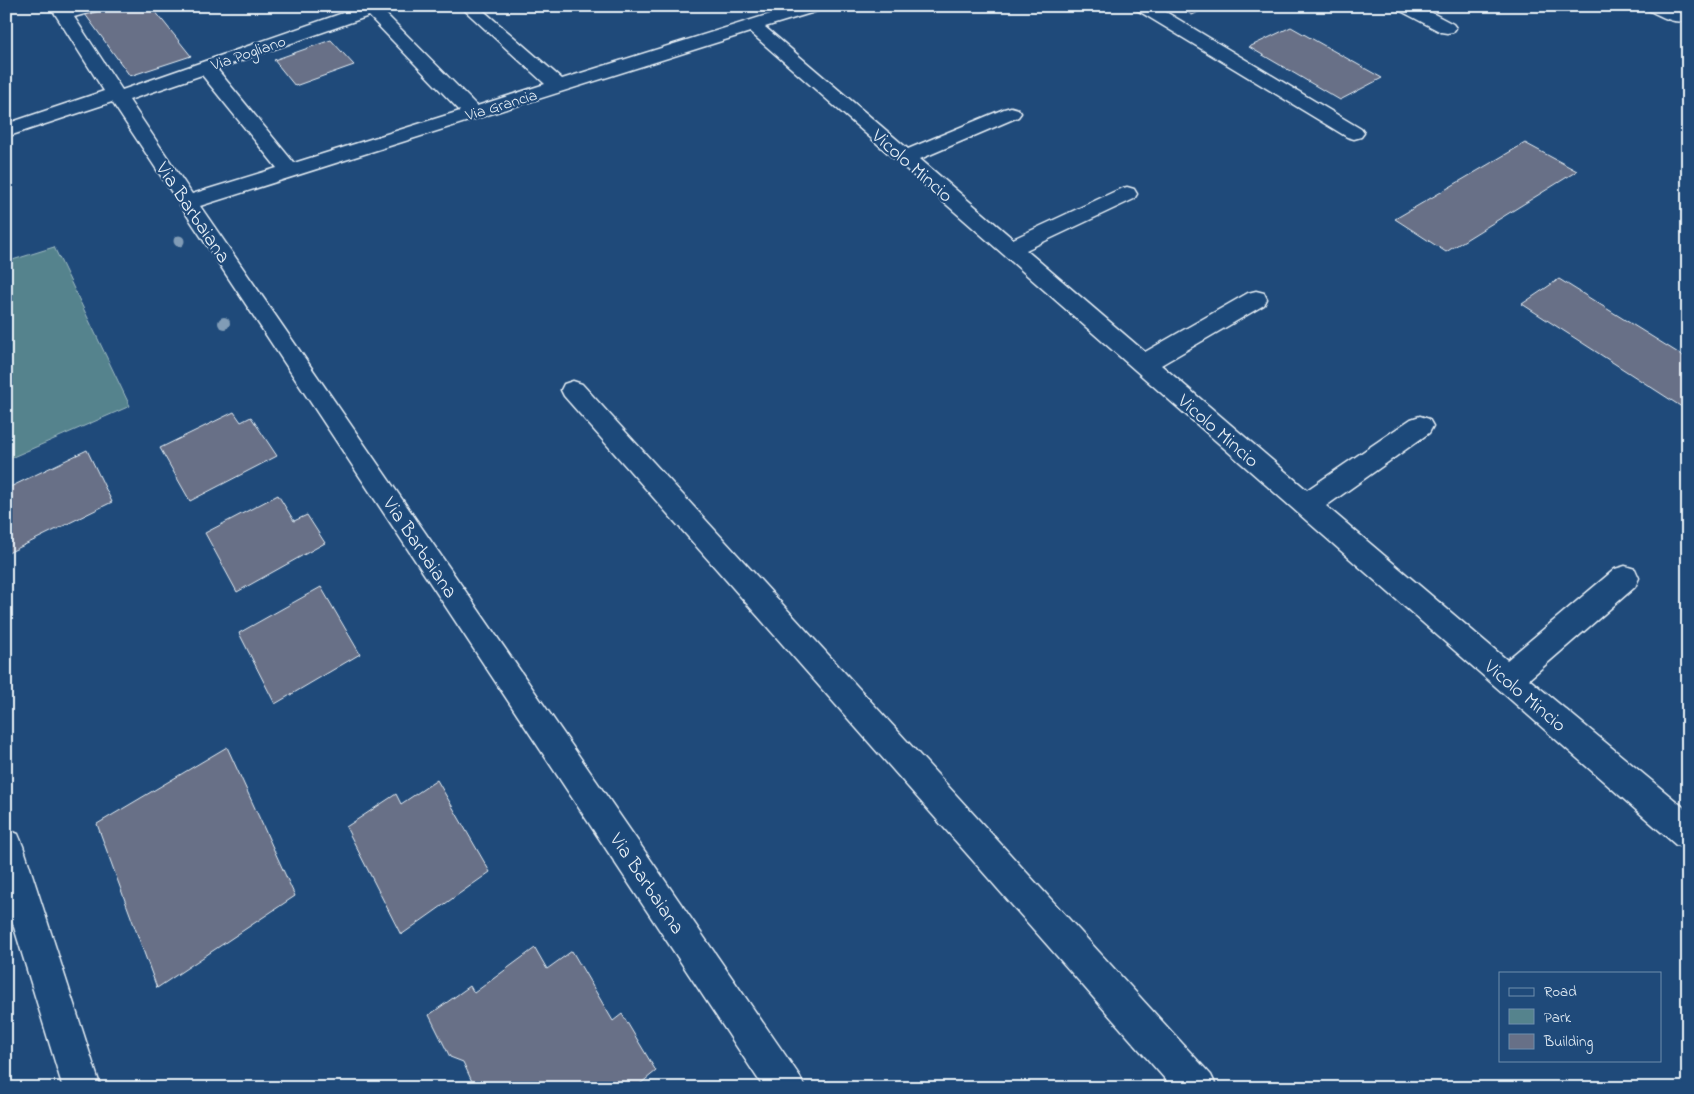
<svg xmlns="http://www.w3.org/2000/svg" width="1694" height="1094" font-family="'Indie Flower',sans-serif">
<rect width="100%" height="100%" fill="#1f4a7a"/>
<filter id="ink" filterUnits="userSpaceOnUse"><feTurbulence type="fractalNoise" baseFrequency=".02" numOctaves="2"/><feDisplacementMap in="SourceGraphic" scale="10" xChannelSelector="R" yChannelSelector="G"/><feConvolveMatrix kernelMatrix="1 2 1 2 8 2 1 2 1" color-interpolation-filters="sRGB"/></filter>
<g filter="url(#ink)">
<path fill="#55838d" stroke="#9ebac2" d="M54,247L130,406L6,460V262Z"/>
<g fill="#677087" stroke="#e8f1f8">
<path d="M111,6H151L191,56L130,76L85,14Z"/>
<path d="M1177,6H1212L1192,15Z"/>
<path d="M1291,27L1382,78L1340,100L1249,47Z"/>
<path d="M331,40L354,65L295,86L274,60Z"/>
<path d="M1525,143L1577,171L1446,252L1395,219Z"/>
<path d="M1559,279L1688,359V411L1522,304Z"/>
<path d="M234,412L241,422L251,417L277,456L190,501L160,448Z"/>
<path d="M87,450L112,502L6,554V489Z"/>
<path d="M278,495L294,521L307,515L325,543L237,592L205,533Z"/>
<path d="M321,587L360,654L275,704L239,633Z"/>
<path d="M227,747L295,896L157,988L97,824Z"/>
<path d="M437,780L490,872L401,935L346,827L396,794L401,804Z"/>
<path d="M535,948L547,969L572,951L613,1021L622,1014L656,1071L635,1088H475L463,1062L450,1057L429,1015L470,986L474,993Z"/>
</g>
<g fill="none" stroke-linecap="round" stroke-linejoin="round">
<defs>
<g id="minor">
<path d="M50,6H67L68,8L74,6H101L99,10L74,17L122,90L363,6H388L383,11L477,106L545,84L460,6H478L562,79L796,6H823L821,10L765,27L908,149L1004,109L1011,107L1018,109L1021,113L1018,117L920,159L1013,239L1120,189L1127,187L1134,189L1137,194L1134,199L1026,250L1145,352L1248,293L1256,291L1264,293L1267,299L1264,305L1161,365L1307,490L1411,419L1420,416L1429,419L1433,426L1429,433L1326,506L1507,660L1615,569L1625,566L1635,569L1639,578L1635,587L1529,679L1688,811V849L1676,845L750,32L200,206L799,1075L805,1088H764L112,102L6,137V124L104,91ZM369,16L460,111L294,163L217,69ZM202,75L277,168L192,194L129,100Z"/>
<path d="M1135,6H1156L1361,129L1364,133L1361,137L1354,139L1347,137L1137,10Z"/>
<path d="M1397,6H1419L1453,24L1456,28L1453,32L1447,33L1441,32L1399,10Z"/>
<path d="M1646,6C1659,6 1679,4 1688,17L1685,21C1673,24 1659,15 1648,10Z"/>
<path d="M573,381L582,384L1211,1075L1217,1088H1173L564,396L561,390L564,384Z"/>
<path d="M6,829L18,834L23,846L101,1088H63L6,901Z"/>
</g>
</defs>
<use href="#minor" stroke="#e8f1f8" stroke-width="3"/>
<use href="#minor" fill="#1f4a7a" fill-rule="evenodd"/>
</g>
<g fill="#819cb6">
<circle cx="179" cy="241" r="5.5"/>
<circle cx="224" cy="323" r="6"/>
</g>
</g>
<g text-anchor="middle" stroke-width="4.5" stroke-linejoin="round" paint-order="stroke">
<g font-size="16" fill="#e8f1f8" stroke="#1f4a7a">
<text transform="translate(248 52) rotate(-19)" y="6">Via Pogliano</text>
<text transform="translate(501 104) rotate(-17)" y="6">Via Grancia</text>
</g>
<g font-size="20" fill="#e8f1f8" stroke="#1f4a7a">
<text transform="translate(913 165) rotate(41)" y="7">Vicolo Mincio</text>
<text transform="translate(194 212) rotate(56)" y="7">Via Barbaiana</text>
<text transform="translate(1219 430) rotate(41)" y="7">Vicolo Mincio</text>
<text transform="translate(421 547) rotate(56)" y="7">Via Barbaiana</text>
<text transform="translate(1526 695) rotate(40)" y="7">Vicolo Mincio</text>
<text transform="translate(648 883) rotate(56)" y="7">Via Barbaiana</text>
</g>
</g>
<rect width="1694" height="1094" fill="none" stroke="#1f4a7a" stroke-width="25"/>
<rect x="12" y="12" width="1669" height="1069" fill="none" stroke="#e8f1f8" stroke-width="2" filter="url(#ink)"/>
<rect x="1499" y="972" width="162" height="90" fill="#1f4a7a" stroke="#6f8dac"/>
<rect x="1509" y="988" width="25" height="8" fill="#1f4a7a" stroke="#6f8dac"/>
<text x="1544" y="996" font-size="15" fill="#e8f1f8">Road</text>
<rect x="1509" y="1009" width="25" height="15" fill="#55838d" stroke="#6f8dac"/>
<text x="1544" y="1022" font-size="15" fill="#e8f1f8">Park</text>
<rect x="1509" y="1034" width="25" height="15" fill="#677087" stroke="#6f8dac"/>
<text x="1544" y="1046" font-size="15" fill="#e8f1f8">Building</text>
</svg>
